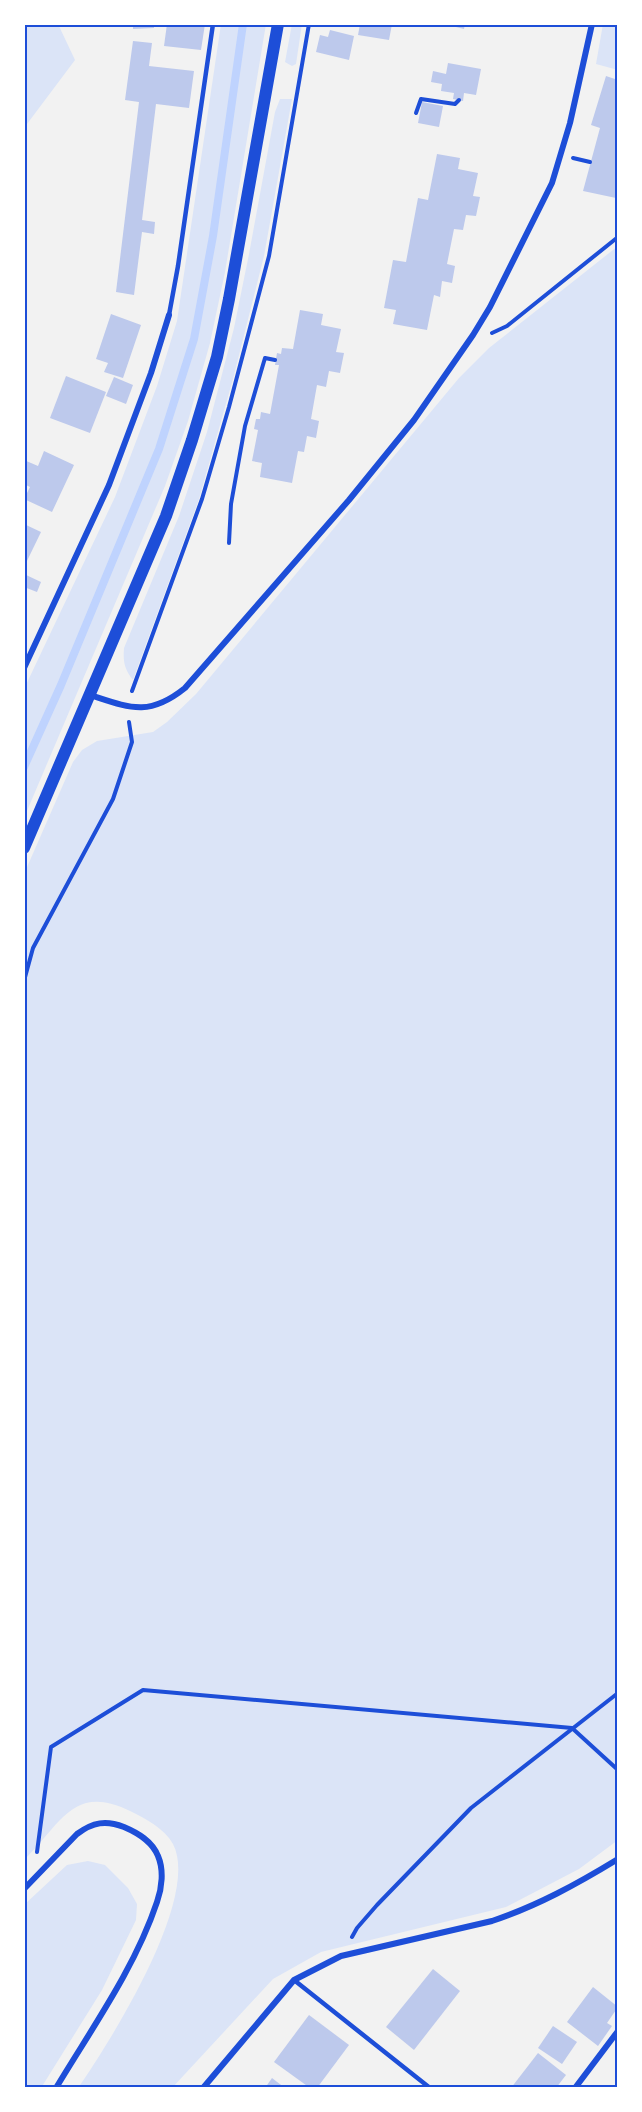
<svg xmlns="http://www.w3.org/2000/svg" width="642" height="2112" font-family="'Crimson Pro',serif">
<rect width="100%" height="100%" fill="#f2f2f2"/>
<g fill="#dbe4f7">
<path d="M24,24H58L75,60L24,128Z"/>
<path d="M221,24H266L225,272L210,343L188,421L165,486L24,818V689L115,497L157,386L177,321Z"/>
<path d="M292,24H302L296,64L292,66L285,62Z"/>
<path d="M603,24H618V70L596,64Z"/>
<path d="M280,99H292L264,256L233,379L199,499L133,680C124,669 123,661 124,648L179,516L207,432L234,328L249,254L275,112Z"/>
<path d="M618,246V1840L579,1869L506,1907L321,1952L273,1979L172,2088H78C110,2042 201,1898 173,1844C164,1828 146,1819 130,1811C73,1783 61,1824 24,1860V874L73,762L82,750L97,741L153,732L167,722L196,694L459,378L489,348Z"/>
<path d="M88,1861L105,1865L128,1888L137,1904L136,1920L102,1990L41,2088H24V1905L67,1865Z"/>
</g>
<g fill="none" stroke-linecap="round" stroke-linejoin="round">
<path stroke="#bfd3fe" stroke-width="8" d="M24,767L61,685L159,449L194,339L213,236L243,24"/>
</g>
<g fill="#bdc9ec">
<path d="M133,24H154V28L133,29Z"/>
<path d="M167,24H205L201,50L164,46Z"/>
<path d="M360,24H392L389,40L358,35Z"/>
<path d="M444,24H465L464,29Z"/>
<path d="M330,30L354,36L349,60L316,52L320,35L328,37Z"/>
<path d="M133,41L152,43L149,66L194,71L189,108L156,104L142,220L155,222L154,234L142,232L134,295L116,292L139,102L125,100Z"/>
<path d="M448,63L481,69L476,95L464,93L463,101L453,99L454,93L441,91L442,84L431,82L433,71L446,74Z"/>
<path d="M606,76L618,80V192L616,198L583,191L600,128L591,125Z"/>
<path d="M422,102L443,106L439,127L418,123Z"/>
<path d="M437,154L460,158L458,169L478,173L473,196L480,197L476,216L466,215L463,230L454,229L447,264L455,266L452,283L442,281L440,297L434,295L427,330L393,324L396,310L384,308L393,260L406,262L418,198L428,200Z"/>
<path d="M300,310L323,314L321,325L341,329L336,352L344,353L340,373L329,371L326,387L317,385L311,419L319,421L316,438L307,436L304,452L298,451L292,483L260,477L262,463L252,461L258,430L254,429L256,419H260L261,412L270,414L279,365H275L277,353L281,354L282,348L293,349Z"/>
<path d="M111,314L141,325L123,378L104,372L108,363L96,359Z"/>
<path d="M66,376L106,392L90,433L50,418Z"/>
<path d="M114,377L133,385L126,404L106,396Z"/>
<path d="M44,451L74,465L52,512L24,499L30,487L24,484V460L38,466Z"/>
<path d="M24,524L41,532L26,563L24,562Z"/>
<path d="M24,574L41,582L37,592L24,587Z"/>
<path d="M433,1969L460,1991L414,2050L386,2027Z"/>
<path d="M593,1987L618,2007L607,2023L612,2026L598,2046L567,2022Z"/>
<path d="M309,2015L349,2045L317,2088H310L274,2062Z"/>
<path d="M553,2026L577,2042L562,2064L538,2048Z"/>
<path d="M538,2053L566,2075L556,2088H511Z"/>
<path d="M272,2078L285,2088H265Z"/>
</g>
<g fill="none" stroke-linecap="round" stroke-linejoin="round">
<g stroke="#1d4ed8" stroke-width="4">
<path d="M416,113L421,99L455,104L459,100"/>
<path d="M573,158L590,162"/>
<path d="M492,333L507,326L618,237"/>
<path d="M229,543L231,504L245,426L265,358L275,360"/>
<path d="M132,691L202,499L229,407L269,256L309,24"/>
<path d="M24,981L33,948L113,799L132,742L129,722"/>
<path d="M37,1852L51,1747L143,1690L572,1728L618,1770"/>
<path d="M352,1937L357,1928L377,1905L471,1808L618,1693"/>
</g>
<g stroke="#1d4ed8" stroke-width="4.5">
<path d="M169,315L178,266L213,24"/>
<path d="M294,1980L430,2088"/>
</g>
<g stroke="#1d4ed8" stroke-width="6">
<path d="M24,668L109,485L151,373L169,315"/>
<path d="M90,695C130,708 149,717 185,688L349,500L414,420L473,335L490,307L552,183L570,123L592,24"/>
<path d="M24,1889L77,1834C93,1822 106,1820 124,1827C138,1833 152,1841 158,1856C164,1870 162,1888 157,1902C135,1968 92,2028 56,2088"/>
<path d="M203,2088L294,1980L341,1956L492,1921C537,1906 577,1884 618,1859"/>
<path d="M575,2088L618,2031"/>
</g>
<path stroke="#1d4ed8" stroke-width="12" d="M24,848L166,516L192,440L217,357L229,299L278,24"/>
</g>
<rect width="642" height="2112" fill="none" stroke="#ffffff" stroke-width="51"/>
<rect x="26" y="26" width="590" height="2060" fill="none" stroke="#1d4ed8" stroke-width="2"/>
</svg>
